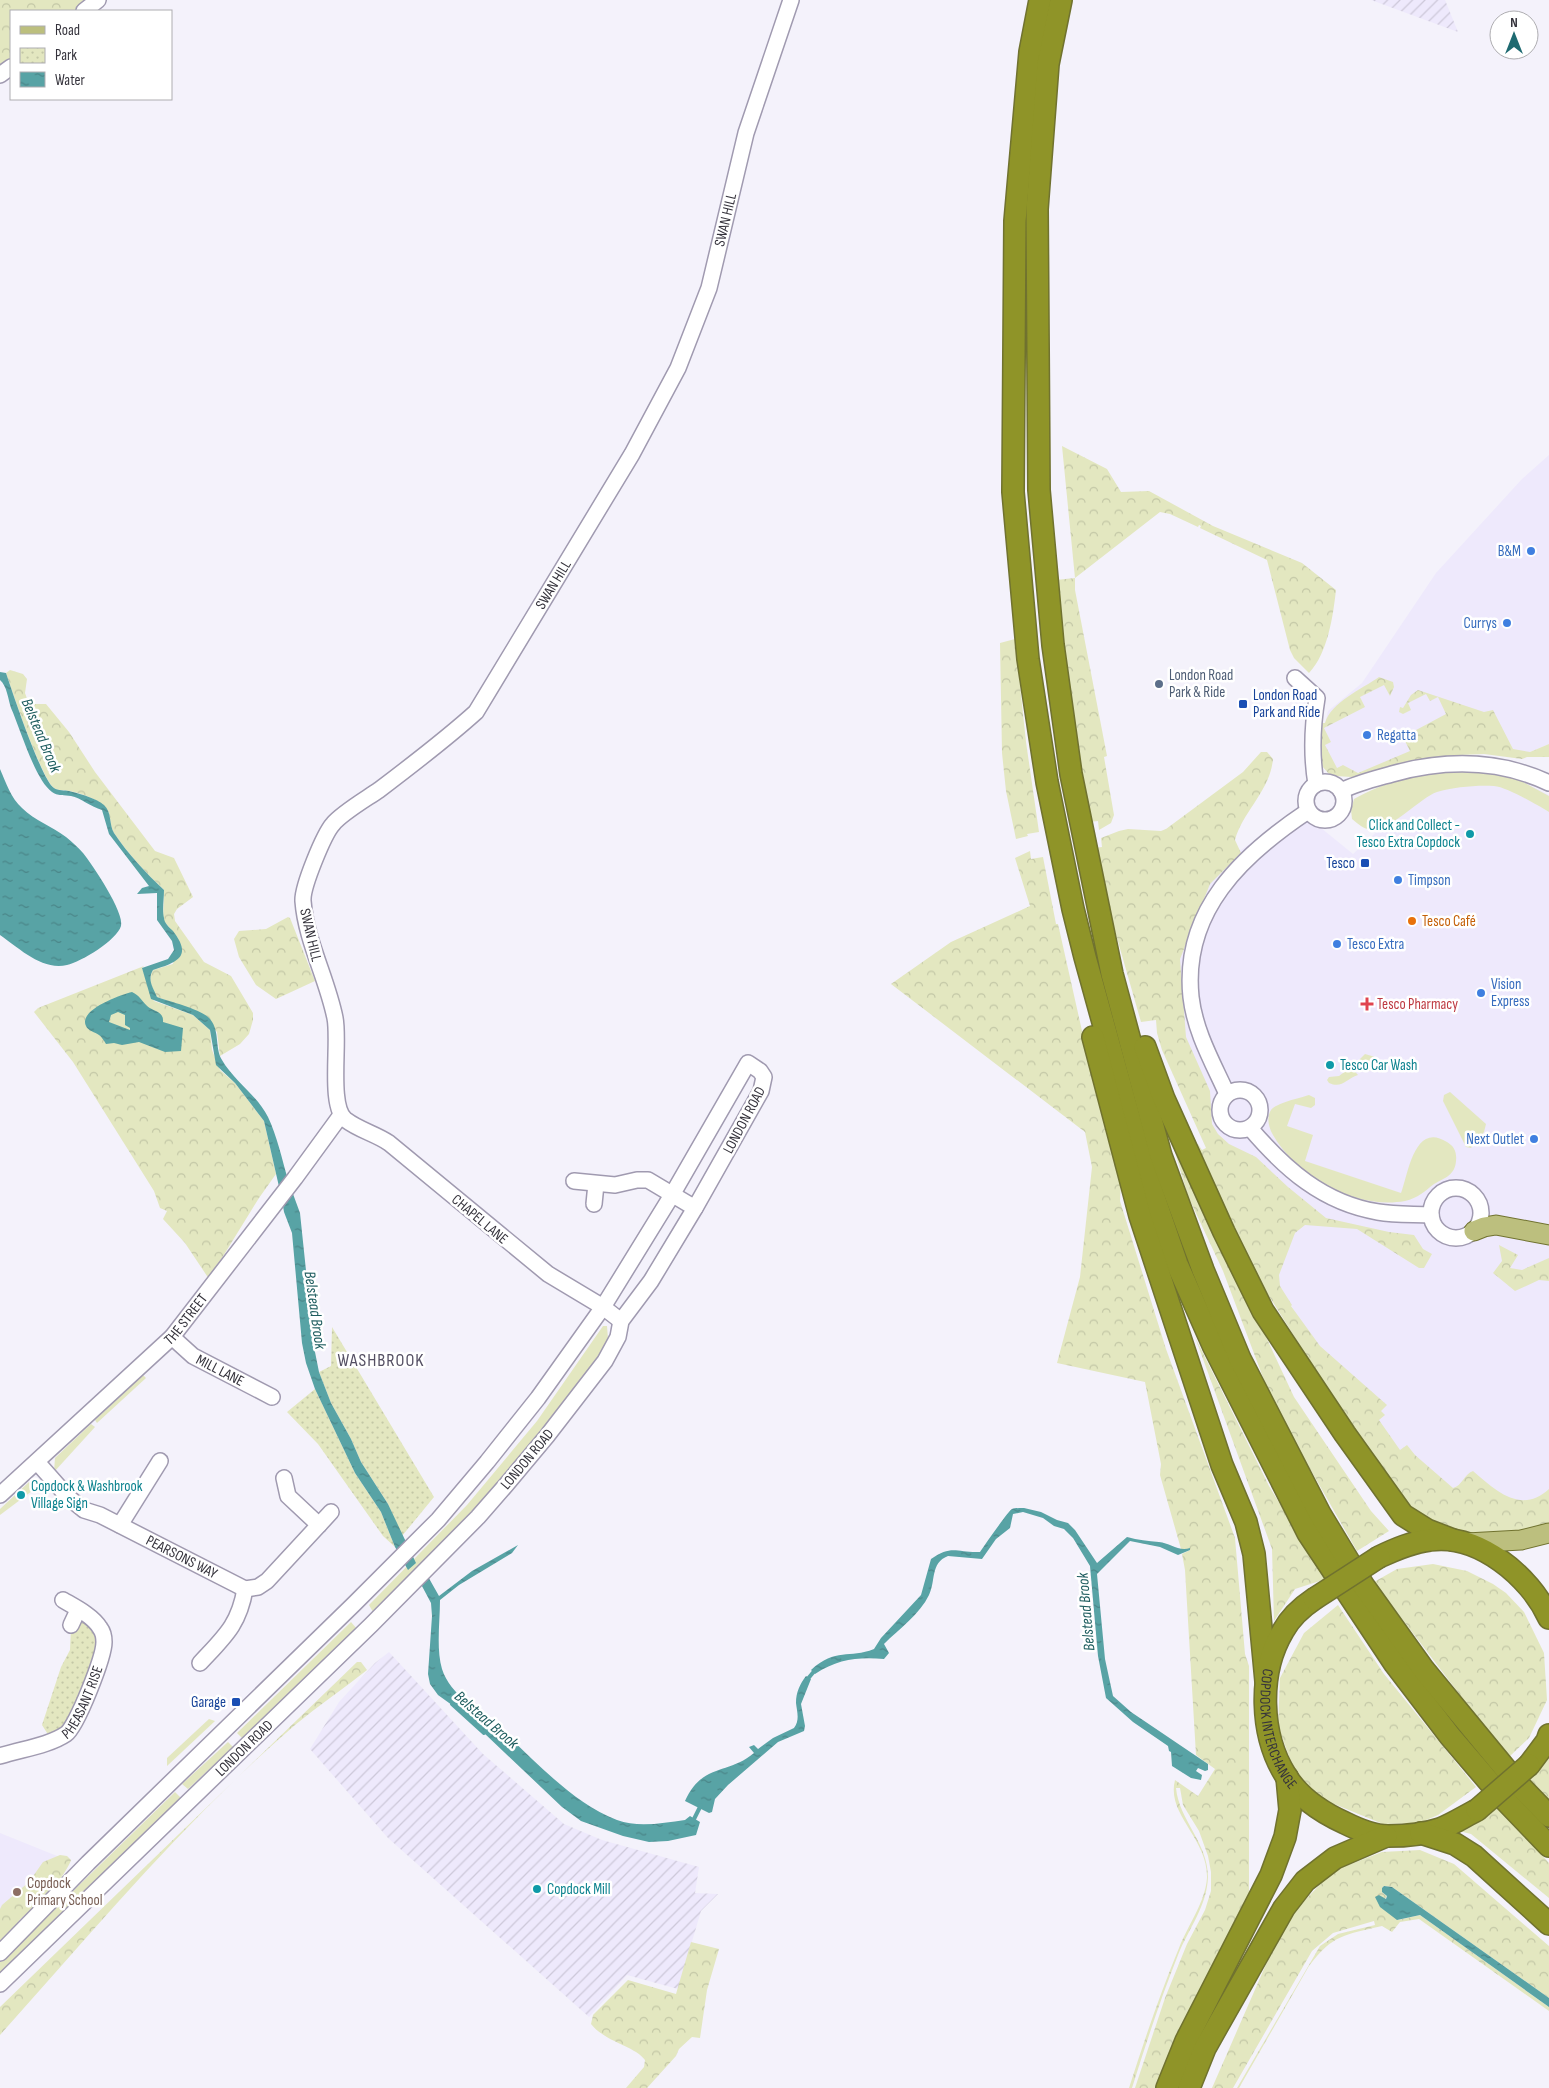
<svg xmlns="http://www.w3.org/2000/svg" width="1549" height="2088" font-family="'Sofia Sans Condensed',sans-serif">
<defs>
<pattern id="industrial-furrows" width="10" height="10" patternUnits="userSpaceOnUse" patternTransform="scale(1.25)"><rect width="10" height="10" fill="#eee9fc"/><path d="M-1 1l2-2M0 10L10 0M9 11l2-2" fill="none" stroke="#cdc8d9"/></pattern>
<pattern id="forest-crowns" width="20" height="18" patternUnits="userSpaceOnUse" patternTransform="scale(1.25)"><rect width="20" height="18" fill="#e3e7c0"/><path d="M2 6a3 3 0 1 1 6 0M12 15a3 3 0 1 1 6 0" fill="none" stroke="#c3c7a6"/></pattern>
<pattern id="park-dots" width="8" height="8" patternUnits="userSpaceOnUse" patternTransform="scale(1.25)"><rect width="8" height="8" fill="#e3e7c0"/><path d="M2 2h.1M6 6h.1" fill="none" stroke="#c3c7a6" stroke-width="1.8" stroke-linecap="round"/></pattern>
<pattern id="water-ripples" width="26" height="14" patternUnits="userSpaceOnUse" patternTransform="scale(1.25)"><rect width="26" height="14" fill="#58a3a5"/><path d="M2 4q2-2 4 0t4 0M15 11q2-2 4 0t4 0" fill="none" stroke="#4a8588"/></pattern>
</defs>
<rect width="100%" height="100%" fill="#f4f2fb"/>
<g fill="#eee9fc">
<path d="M1549,455V744L1530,752L1442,754L1372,770L1348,774L1333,772L1320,745L1328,711L1362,683L1436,573L1522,479Z"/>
<path d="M1514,777L1549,795V1499L1544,1501L1437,1499L1345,1396L1236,1213L1179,1020L1174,967L1186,885L1238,852L1299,810L1353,854L1420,791Z"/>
<path d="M0,1833L67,1860L0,1924Z"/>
</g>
<g fill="url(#industrial-furrows)">
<path d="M1371,0H1445L1458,32Z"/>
<path d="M389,1652L483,1754L564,1824L602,1840L699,1867L695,1893L718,1894L701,1911L678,1989L627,1975L589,2017L388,1838L310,1749L339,1702L375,1663Z"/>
</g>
<g fill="#e3e7c0">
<path d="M1452,769L1478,770L1514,777L1549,796V812C1537,805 1507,787 1494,786C1476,785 1454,787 1437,792C1419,798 1389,834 1368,829C1362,828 1356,822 1352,819L1351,810L1354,799C1387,781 1415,775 1452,769Z"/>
<path d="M1365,1054L1375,1057L1370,1071H1362L1357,1062Z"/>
<path d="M1351,1067L1358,1075C1346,1079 1342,1089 1329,1083L1327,1080L1329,1077L1339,1076Z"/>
<path d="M1450,1092L1486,1124L1484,1132L1471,1148L1466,1147L1443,1101L1444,1095Z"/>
<path d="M1309,1095L1315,1098V1105L1311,1108L1295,1104L1287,1126L1313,1135L1305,1161L1401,1193C1408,1175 1414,1121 1447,1142C1454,1146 1457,1152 1456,1161C1455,1175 1445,1178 1434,1184C1425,1191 1418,1198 1405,1201C1356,1210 1297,1177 1273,1135C1269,1128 1266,1118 1271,1110C1276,1103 1300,1098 1309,1095Z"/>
<path d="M603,1326H607L608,1339L603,1352L543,1429L472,1514L373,1612L369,1605L467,1505L537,1421Z"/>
<path d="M143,1375L146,1378L97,1423L95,1420Z"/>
<path d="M91,1424L95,1427L54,1472L55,1458Z"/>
<path d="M29,1482L36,1488L0,1515V1509Z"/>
<path d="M351,1622L357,1629L243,1739L237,1733Z"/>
<path d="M209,1719L215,1721L167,1766V1758Z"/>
<path d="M228,1742L233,1747L188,1789L182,1784Z"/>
<path d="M175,1792L181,1798L0,1974V1962Z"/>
</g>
<g fill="url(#forest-crowns)">
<path d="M0,0H98L84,11H11V67L0,74Z"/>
<path d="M1062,446L1107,469L1121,492L1149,491L1213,526L1302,563L1336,590C1333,616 1328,653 1309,673L1294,658L1290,650L1267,560L1200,528L1201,526L1199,525L1198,527L1170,514L1160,512L1075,578V590L1107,756L1104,757L1114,815L1111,823L1099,830L1098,821L1090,822L1057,610L1059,590L1056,580L1075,578Z"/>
<path d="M1015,639L1026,742L1039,832L1027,834L1028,836L1016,839L1006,791L1002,753L1000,643Z"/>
<path d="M10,670L23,674L27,679L25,693L29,704H46L69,732L95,772L155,851L174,858L193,897L177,909L174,914L175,921L204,962L231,976L253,1013V1020L249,1034L240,1044L220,1056L217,1032L201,1013L157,997C152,987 147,980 153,970L173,964L178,938L163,920L164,890C146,873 128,854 114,833C109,826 112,815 106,808C98,799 81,793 69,791C65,790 58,791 54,788C42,780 12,691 6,673Z"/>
<path d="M1379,677L1393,682L1394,687L1390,696L1384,685L1360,697L1365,707L1324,728L1331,742L1325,745L1337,768L1343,765L1358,773L1410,751L1403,737L1446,714L1438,697L1430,701L1426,694L1408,703L1411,710L1403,714L1399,712L1400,707L1403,708L1411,695L1418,690L1484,712L1493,710L1513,749L1530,752L1549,744V757H1527L1522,759L1484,754L1459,755L1432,758L1374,773L1352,777L1335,776L1329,774L1322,766L1319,749L1321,723H1325C1331,702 1362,689 1379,677Z"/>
<path d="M1261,752H1267L1273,759C1270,791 1243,811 1235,840L1241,853L1210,884L1180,959L1186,1037L1210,1091L1212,1124L1218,1134L1229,1144L1256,1157L1288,1187L1326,1218L1389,1232L1414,1235L1423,1249L1432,1254L1424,1268H1419L1357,1229L1305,1225L1295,1233L1279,1275L1280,1286L1292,1305L1291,1306L1320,1346L1387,1405L1381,1411L1385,1415L1379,1420L1400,1450L1407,1445L1415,1455L1453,1488C1462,1486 1464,1474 1473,1471C1495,1490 1521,1515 1549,1489V1527L1490,1539L1430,1528L1400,1499L1356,1435L1264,1288L1206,1170L1192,1147L1198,1144L1202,1150L1206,1148L1162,1050L1157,1033L1156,1020L1141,1022L1099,875L1094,848L1102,847L1101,838L1119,831L1128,829L1161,831L1166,829L1243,772Z"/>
<path d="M1030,851L1031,859L1043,857L1056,924H1058L1089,1062L1121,1180L1120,1201L1166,1349L1235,1538L1245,1654L1249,1666V1897L1156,2088H1135L1165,1998L1187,1944L1205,1910L1211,1891V1872L1208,1856L1199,1831L1183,1805L1180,1788H1176C1179,1820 1208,1843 1208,1877C1207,1906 1189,1928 1178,1955C1161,1998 1146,2043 1132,2088H1129C1144,2041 1160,1994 1179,1948C1188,1925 1205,1903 1207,1878C1208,1838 1166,1815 1175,1780L1198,1796L1215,1769L1196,1755L1185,1570L1182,1554L1190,1550L1181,1549L1160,1475L1161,1464L1145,1382L1057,1363L1080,1277L1092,1167L1085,1132L891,984L951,942L1030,906L1015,858Z"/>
<path d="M288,917L290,918L315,981L276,999L256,985L239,957L234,939L239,931L266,929Z"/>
<path d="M144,966L142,968L154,1001L193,1015L210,1030L212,1050L220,1070L235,1083L264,1121L276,1174L259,1198L209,1279L185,1243L163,1219L167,1211L160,1208L154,1191L73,1062L34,1012L38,1008Z"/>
<path d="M1174,1149L1191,1176L1294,1397L1371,1511L1389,1531L1357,1551L1273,1404L1223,1271L1188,1196Z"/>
<path d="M1499,1245L1518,1255L1510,1268L1522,1270L1549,1258V1281L1539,1280L1515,1291L1493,1273L1502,1261Z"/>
<path d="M1195,1337L1269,1486L1326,1579L1295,1589L1274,1621L1272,1549Z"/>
<path d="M1433,1564L1467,1571L1493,1584L1506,1593L1524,1612L1544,1653L1547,1700L1529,1738L1508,1758L1374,1582L1397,1569Z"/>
<path d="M1338,1605L1384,1674L1476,1787L1438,1815L1419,1823L1383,1824L1317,1797L1301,1783L1294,1770L1278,1726L1280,1678L1304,1633Z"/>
<path d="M357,1662H361L367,1670C343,1689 318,1706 295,1725C187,1818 95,1929 0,2035V2007Z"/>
<path d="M1549,1757V1802L1526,1780Z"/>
<path d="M1497,1807L1549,1863V1898L1471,1834L1459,1831L1479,1822Z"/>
<path d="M1420,1850L1454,1864L1549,1946V1998L1392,1887L1384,1886L1382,1888V1892L1387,1896L1385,1899L1398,1920L1420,1915L1549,2007V2011L1419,1919L1400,1922L1392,1932L1382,1926C1345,1935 1333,1934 1309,1966L1239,2088H1237L1320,1946L1338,1934L1375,1925L1374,1921L1333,1933L1312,1951L1233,2088H1212L1285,1921L1333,1871L1382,1852Z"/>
<path d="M60,1855L67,1856L71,1860C67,1872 48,1896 39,1906C32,1914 18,1915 17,1927L0,1941V1909L2,1905L29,1882L43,1862Z"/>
<path d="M691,1942L719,1949L707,1990L700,2038L692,2037L679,2049L676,2056L647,2088H626L644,2067L645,2060C635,2046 605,2042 591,2024L593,2015L628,1980L676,1994Z"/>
</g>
<g fill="url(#park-dots)">
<path d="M332,1327L434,1497L402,1536L388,1504L361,1462L351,1439L331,1403L319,1372L331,1366Z"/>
<path d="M315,1389L355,1473L381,1512L395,1547L383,1536L318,1444L287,1412Z"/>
<path d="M84,1622L95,1630L99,1644L72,1719L61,1730L49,1736L42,1725L61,1667L70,1650L71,1628Z"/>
</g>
<g fill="url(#water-ripples)" fill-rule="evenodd">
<path d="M0,672L6,673C12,691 42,781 54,788C58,791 65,790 69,791C78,793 98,799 104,805C112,812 109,825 114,833C128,854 146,873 164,890C164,899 162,910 164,918C164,923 170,928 173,931C193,957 177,962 153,970C147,980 153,987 157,997C171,1002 197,1008 208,1017C221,1029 214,1047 222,1060C234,1081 257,1095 268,1117C277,1136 282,1159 288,1180L280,1191L264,1121L235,1083L216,1065L210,1030L193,1015L151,999L142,968L168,959L174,950L172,941L157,920V893L137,894L142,888L149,886L109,834L102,810C91,807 81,798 71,796C65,795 57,796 52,792C35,780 20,728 11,708C8,699 7,686 0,680Z"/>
<path d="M0,769C6,783 11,798 22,808C35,821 52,826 66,837C72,842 78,847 83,853C92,864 125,913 121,926C117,940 81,962 67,965C42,971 19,948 0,935Z"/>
<path d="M132,992C140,996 141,1000 147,1006C154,1012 164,1011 163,1022L183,1028L181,1051L165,1052L139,1042L122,1045L114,1043L106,1044C104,1041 102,1037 99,1035C95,1032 88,1031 86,1026C78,1010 120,995 132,992ZM118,1012L125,1015V1025L130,1028V1030L109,1022L111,1015Z"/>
<path d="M289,1183L300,1213L314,1347L319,1372L331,1403L351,1439L361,1462L388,1504L416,1563L408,1570L395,1547L381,1512L355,1473L315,1389L306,1363L302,1343L292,1233L284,1212L281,1194Z"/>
<path d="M1024,1508L1041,1512L1057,1520L1068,1523L1075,1530L1097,1563L1127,1537C1138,1540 1148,1541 1159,1542C1170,1543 1179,1552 1190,1548V1550L1178,1555L1160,1547L1130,1541L1097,1574L1105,1659L1113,1696L1131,1712L1208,1764V1770L1205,1771L1198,1768L1196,1771L1202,1775L1201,1780L1191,1778L1172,1766L1171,1752L1169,1751L1168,1746L1133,1722L1106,1698L1098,1656L1090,1566L1073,1538L1064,1529L1054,1526L1043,1518L1023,1512L1013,1514L1010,1528L996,1539L982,1559L948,1556C930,1563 936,1581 929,1595C920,1614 899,1629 884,1644L889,1653L884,1659C858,1657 838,1659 815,1674L811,1670C836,1647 849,1659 874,1649L881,1638L921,1595L931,1559C952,1544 957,1553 980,1552C984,1546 1009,1510 1012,1509C1015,1508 1020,1508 1024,1508Z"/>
<path d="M518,1545L512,1553L459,1585L440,1600C440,1622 436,1648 442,1669C450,1695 481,1712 500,1729C536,1761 571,1802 617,1820C638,1828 663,1823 685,1820L690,1816L700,1822L696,1835L668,1841L649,1842L623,1836L581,1821L562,1807L463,1713L438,1695L430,1684L428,1674L432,1616L431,1603L415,1573L422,1566L439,1596L472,1571Z"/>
<path d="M806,1676L811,1679L801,1704L805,1726L804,1731L778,1742L728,1785L715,1799L712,1812L709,1813L685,1801C702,1763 728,1775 754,1753L749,1747L754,1745L758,1749L773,1738L794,1728C800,1720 797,1712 796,1703C796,1692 800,1684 806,1676Z"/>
<path d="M1384,1886L1392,1887L1549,1998V2007L1420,1915L1397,1920L1380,1907L1375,1897L1379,1895L1386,1899L1387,1896L1382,1892V1888Z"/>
</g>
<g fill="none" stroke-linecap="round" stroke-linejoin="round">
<g stroke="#58a3a5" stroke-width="4">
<path d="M806,1681L816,1669"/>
<path d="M452,1704L484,1733"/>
<path d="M693,1821L701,1805"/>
</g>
<defs>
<g id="minor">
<path d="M84,11L98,0"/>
<path d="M0,75L11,67"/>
<path d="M1295,678L1317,698C1312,728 1311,754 1316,784"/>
<circle cx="1325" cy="801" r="19"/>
<path d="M1341,791C1357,783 1374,779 1392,774C1446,759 1498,759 1549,783"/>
<circle cx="1240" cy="1110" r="20"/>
<path d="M1227,1094C1213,1063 1195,1032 1191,997C1182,911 1242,855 1308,811"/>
<path d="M1250,1128C1285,1169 1323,1203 1378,1212C1395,1215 1414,1214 1431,1215"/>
<path d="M574,1181L615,1185L637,1180H648L695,1208"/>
<circle cx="1456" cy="1213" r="25"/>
<path d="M594,1204L596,1184"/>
<path id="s1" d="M621,1321L603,1307L548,1274L389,1143C376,1134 359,1130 346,1120C328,1107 340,1042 335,1018C327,978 306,941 303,901C302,887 324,834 333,824C342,813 366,799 379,790C412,765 445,740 476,712L632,454L678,368L709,288L746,133L791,0"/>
<path id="s2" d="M172,1337L193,1356L272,1397"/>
<path id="s3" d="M37,1462L68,1497L84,1510L100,1515L245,1589L258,1587L267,1581L331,1512"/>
<path d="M284,1478L288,1496L319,1525"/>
<path id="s4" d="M0,1495L172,1337L295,1178L341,1115"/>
<path d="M120,1525L160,1461"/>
<path d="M71,1625L78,1610"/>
<path d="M200,1663C224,1637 239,1625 245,1589"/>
<path id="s5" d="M0,1756C21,1749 48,1746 66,1734C77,1726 104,1657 104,1642C104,1638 103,1632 100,1628C93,1616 75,1607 63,1600"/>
<path d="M0,1953L88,1863L353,1605L438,1520L487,1462L538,1398L603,1307L672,1195L748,1063L760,1071L764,1077L761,1091L695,1208L651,1281L621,1321L618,1337L605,1361L547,1436L506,1485L478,1517L371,1625L0,1984"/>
</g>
<g id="major">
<path d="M1474,1231L1484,1227L1496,1225L1549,1235"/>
<path d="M1467,1543L1521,1540L1549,1533"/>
</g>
<g id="highway">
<path d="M1040,0L1030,52L1015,221L1013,492L1028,659L1047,782L1073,909L1085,957L1140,1156L1177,1264L1213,1345L1308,1533L1395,1664L1450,1736L1503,1798L1549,1846"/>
<path d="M1061,0L1048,64L1037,209L1039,490L1053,645L1071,774L1112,974L1161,1156L1203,1270L1240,1359L1320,1514L1363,1585L1424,1670L1518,1784L1549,1816"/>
<path d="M1093,1037L1140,1216L1222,1465L1246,1522L1254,1554L1266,1681"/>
<path d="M1145,1047L1164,1099L1224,1232L1263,1311L1345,1434L1403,1515L1427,1530L1453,1540"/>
<path d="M1379,1557C1396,1549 1412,1542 1430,1540C1478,1533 1530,1576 1549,1618"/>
<path id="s6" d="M1314,1599C1302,1607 1290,1618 1283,1631C1258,1673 1260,1735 1286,1776C1299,1797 1323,1813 1345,1823C1357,1829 1374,1836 1388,1836C1404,1836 1425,1834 1440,1829C1453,1824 1465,1816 1477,1810"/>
<path d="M1529,1765L1547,1741L1549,1735"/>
<path d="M1421,1833L1455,1844L1474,1856L1549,1924"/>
<path d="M1167,2088L1186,2041L1271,1875L1285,1837L1290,1810L1287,1777"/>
<path d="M1189,2088L1205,2048L1284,1908L1305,1881L1335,1858L1386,1836"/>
</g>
</defs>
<use href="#minor" stroke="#a09ab0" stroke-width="18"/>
<use href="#major" stroke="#70722f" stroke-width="21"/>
<use href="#highway" stroke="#70722f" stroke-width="24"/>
<use href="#minor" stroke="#fff" stroke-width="15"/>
<use href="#major" stroke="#bcbf7e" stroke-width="19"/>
<use href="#highway" stroke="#8f9428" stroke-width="21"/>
<defs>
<g id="highway-bridge">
<path d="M1314,1599L1379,1557"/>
<path d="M1477,1810L1529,1765"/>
</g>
</defs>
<use href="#highway-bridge" stroke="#70722f" stroke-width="24" stroke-linecap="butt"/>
<use href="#highway-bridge" stroke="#8f9428" stroke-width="21"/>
</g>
<g fill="#3f7fe0" stroke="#fff" stroke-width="2">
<circle cx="1531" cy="551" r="5"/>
<circle cx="1507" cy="623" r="5"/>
<circle cx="1367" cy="735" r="5"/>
<circle cx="1398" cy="880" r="5"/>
<circle cx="1337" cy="944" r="5"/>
<circle cx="1481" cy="993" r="5"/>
<circle cx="1534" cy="1139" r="5"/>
</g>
<circle fill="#5c6f8a" stroke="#fff" stroke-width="2" cx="1159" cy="684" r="5"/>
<g fill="#1a4fb4" stroke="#fff" stroke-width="2">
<rect x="1238" y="699" width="10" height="10" rx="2.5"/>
<rect x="1360" y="858" width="10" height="10" rx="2.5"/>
<rect x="231" y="1697" width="10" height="10" rx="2.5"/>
</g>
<g fill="#0f9aa8" stroke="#fff" stroke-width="2">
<circle cx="1470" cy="834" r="5"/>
<circle cx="1330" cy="1065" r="5"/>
<circle cx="21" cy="1495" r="5"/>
<circle cx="537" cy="1889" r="5"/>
</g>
<circle fill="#e8710a" stroke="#fff" stroke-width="2" cx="1412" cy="921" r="5"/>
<path fill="#e0444e" stroke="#fff" stroke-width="2" d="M1364.5 996.5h5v5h5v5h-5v5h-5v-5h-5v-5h5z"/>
<circle fill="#8d6e63" stroke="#fff" stroke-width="2" cx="17" cy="1892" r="5"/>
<g text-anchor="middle" stroke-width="5" stroke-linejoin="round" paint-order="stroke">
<g font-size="15" fill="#35333c" stroke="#fff">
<text dy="5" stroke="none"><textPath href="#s1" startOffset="1388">SWAN HILL</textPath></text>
<text dy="5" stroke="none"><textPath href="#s1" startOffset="982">SWAN HILL</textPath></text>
<text transform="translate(311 935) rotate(77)" y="5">SWAN HILL</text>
<text transform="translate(744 1120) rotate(-62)" y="5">LONDON ROAD</text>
<text transform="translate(480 1219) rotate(40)" y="5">CHAPEL LANE</text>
<text dy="5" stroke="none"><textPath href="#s4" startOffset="256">THE STREET</textPath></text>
<text dy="5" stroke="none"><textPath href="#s2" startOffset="59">MILL LANE</textPath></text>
<text transform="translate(527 1459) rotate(-50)" y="5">LONDON ROAD</text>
<text dy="5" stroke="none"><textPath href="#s3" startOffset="176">PEARSONS WAY</textPath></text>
<text dy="5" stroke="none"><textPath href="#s5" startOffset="106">PHEASANT RISE</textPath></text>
<text dy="5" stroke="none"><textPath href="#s6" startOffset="148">COPDOCK INTERCHANGE</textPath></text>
<text transform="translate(244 1748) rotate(-44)" y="5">LONDON ROAD</text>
</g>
<g font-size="15" fill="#366cbe" stroke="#fff" text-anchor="start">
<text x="1521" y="556" text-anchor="end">B&amp;M</text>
<text x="1497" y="628" text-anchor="end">Currys</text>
<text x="1377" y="740">Regatta</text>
<text x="1408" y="885">Timpson</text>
<text x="1347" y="949">Tesco Extra</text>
<text x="1491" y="989">Vision<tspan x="1491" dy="17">Express</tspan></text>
<text x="1524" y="1144" text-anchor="end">Next Outlet</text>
</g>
<g font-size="15" fill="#4e5e75" stroke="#fff" text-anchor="start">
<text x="1169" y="680">London Road<tspan x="1169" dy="17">Park &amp; Ride</tspan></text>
</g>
<g font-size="15" fill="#164399" stroke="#fff" text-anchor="end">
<text x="1253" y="700" text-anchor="start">London Road<tspan x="1253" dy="17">Park and Ride</tspan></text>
<text x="1355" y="868">Tesco</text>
<text x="226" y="1707">Garage</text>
</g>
<g font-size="15" fill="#0d838f" stroke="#fff" text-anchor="start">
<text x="1460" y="830" text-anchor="end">Click and Collect -<tspan x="1460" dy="17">Tesco Extra Copdock</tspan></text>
<text x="1340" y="1070">Tesco Car Wash</text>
<text x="31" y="1491">Copdock &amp; Washbrook<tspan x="31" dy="17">Village Sign</tspan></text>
<text x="547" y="1894">Copdock Mill</text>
</g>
<g font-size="15" fill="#c56008" stroke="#fff" text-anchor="start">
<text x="1422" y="926">Tesco Café</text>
</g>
<g font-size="15" fill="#be3a42" stroke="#fff" text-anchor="start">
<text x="1377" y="1009">Tesco Pharmacy</text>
</g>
<g font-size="15" fill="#785e54" stroke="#fff" text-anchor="start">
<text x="27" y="1888">Copdock<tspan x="27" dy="17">Primary School</tspan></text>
</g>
<g font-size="16" font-style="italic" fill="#1d5c5e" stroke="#fff">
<text transform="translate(42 735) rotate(67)" y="6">Belstead Brook</text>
<text transform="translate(316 1310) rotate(82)" y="6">Belstead Brook</text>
<text transform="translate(1085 1612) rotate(-95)" y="6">Belstead Brook</text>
<text transform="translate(487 1719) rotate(41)" y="6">Belstead Brook</text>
</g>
<g font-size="18" letter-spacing="1" fill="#544f63" stroke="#fff">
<text x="381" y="1366">WASHBROOK</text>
</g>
</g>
<rect x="10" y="10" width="162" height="90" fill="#ffffff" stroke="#aeadb1"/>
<rect x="20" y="26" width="25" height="8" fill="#bcbf7e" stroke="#aeadb1"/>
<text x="55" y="35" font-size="15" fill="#35333c">Road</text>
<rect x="20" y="48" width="25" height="15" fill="url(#park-dots)" stroke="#aeadb1"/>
<text x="55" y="60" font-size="15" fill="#35333c">Park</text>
<rect x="20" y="72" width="25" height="15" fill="url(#water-ripples)" stroke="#aeadb1"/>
<text x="55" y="85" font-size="15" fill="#35333c">Water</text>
<g transform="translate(1514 35)"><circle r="24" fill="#ffffff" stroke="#aeadb1"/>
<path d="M0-4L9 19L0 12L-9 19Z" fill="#1e6a71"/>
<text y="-8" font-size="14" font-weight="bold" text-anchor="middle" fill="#35333c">N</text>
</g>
</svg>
